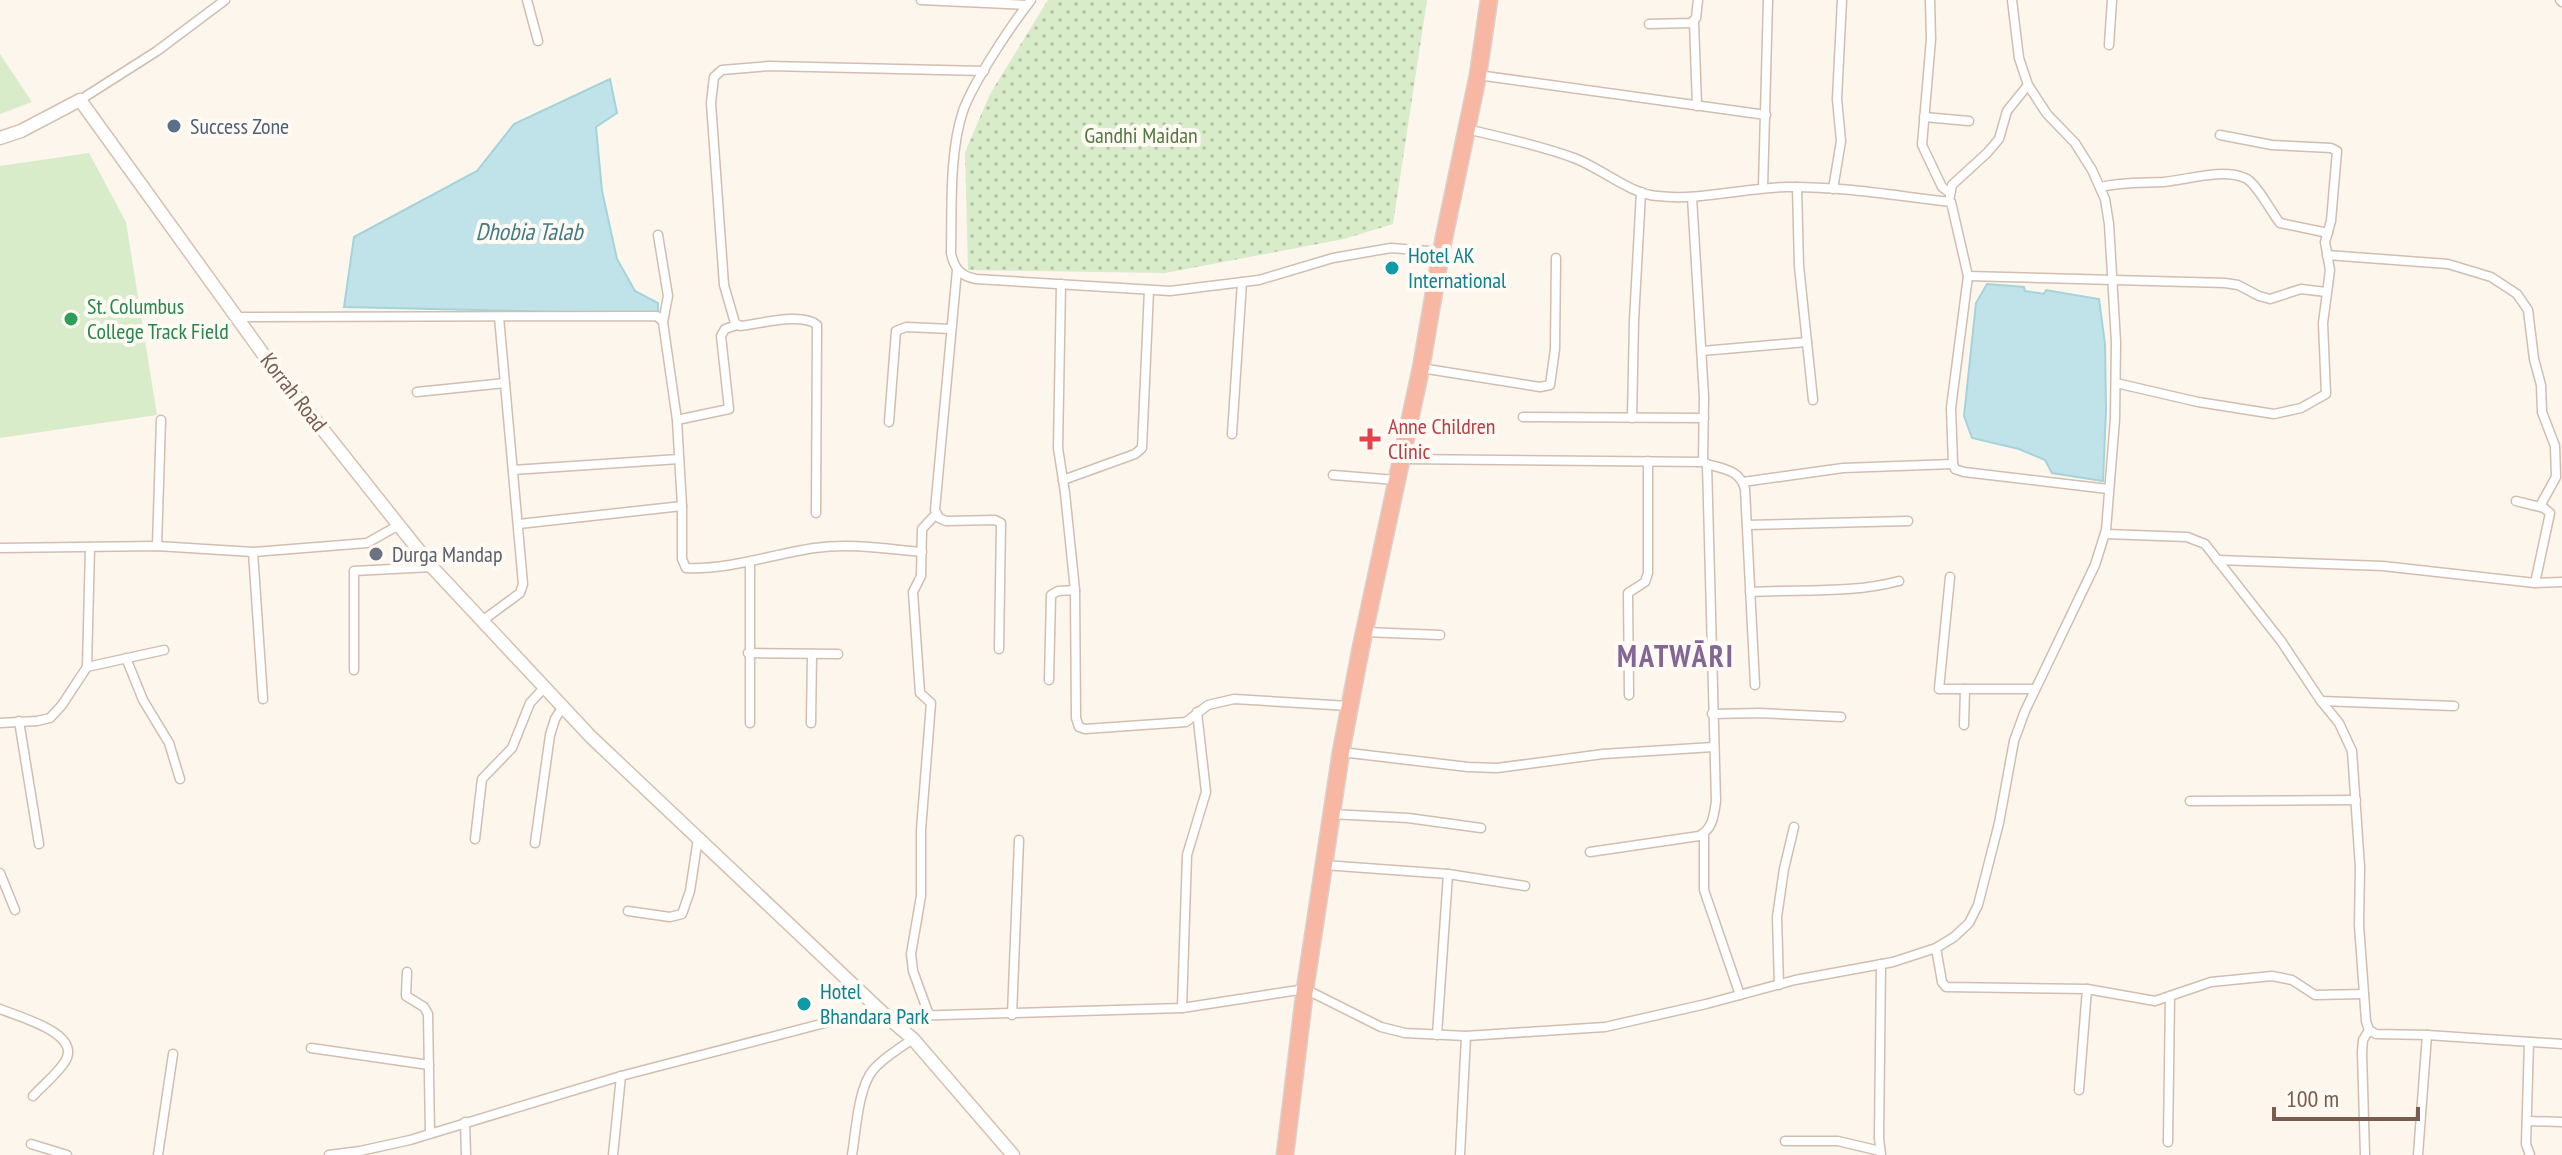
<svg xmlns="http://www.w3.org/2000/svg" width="2562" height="1155" font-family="'PT Sans Narrow',sans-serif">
<defs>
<pattern id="park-dots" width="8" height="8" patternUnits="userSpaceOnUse" patternTransform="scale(2)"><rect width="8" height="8" fill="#d8ecc9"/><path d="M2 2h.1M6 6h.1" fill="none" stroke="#b4c2a5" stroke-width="1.8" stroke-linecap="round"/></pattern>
</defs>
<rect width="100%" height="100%" fill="#fdf6ec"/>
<path fill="url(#park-dots)" d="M1048,0H1427L1393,224L1344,239L1165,273L968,270L965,152L990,94Z"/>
<g fill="#d8ecc9">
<path d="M0,54L32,102L0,114Z"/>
<path d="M89,153L126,222L157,415L0,438V166Z"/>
</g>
<g fill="#bfe3e8" stroke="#a5d3da" stroke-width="2">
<path d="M610,79L617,113L596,127L602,191L617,259L635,291L658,303V314L344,307L354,237L477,171L514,124Z"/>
<path d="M1987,284L2024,287L2025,291L2044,294L2046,290L2099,299L2105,344L2106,410L2103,481L2052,473L2045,460L2019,449L1972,438L1964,416L1976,303Z"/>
</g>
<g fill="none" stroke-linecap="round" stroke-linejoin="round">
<defs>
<g id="street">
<path d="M527,0L538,41"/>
<path d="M921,0L1027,5"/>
<path d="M1031,0C1010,27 974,81 963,111C949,153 952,209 951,253C954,268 960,276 976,279L1170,291L1259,280L1333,258L1391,248L1441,252"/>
<path d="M1930,0L1931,39L1922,145L1942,187L1950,193"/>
<path d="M2560,0L2562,2"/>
<path d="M1694,21L1697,106"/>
<path d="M1649,24L1691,23L1696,18L1698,0"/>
<path d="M2109,45L2112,0"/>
<path d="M1478,75L1766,115"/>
<path d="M80,100L157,51L225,0"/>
<path d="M1924,117L1969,121"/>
<path d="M1467,129C1503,138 1540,145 1574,158C1601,168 1630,194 1657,196C1700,201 1743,188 1786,187C1841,186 1896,196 1951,202L1968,276L1951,408L1953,464L1955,469L1964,472L2108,489"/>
<path d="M1797,187L1799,266L1813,400"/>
<path d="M2100,187C2122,182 2141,183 2163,182C2187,180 2222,168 2245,178C2256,182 2271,212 2280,223L2328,233"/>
<path d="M1763,188L1768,0"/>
<path d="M1833,189L1841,141L1837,99L1842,0"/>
<path d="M1950,196L1952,185L1987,153L1999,139L2007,111L2028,85"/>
<path d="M1692,197L1704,397L1703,462"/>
<path d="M658,235L668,296L663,322"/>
<path d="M2327,255L2448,264L2491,277L2517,294L2528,310L2534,359L2541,385L2542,412L2555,446L2556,477L2540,506"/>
<path d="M957,270L935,510L939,518L946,521L995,520L1001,523L999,649"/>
<path d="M1968,276L2225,283L2238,285L2259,296L2270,299L2301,289L2326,292"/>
<path d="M1061,284L1058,448L1065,493L1075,590L1076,718L1079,727L1085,729L1186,722L1208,705L1234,699L1349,706"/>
<path d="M237,317L657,316L663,322L677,420L682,506V559L686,568C731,570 772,554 815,548C851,543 887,549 922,552"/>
<path d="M1702,351L1807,342"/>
<path d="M1421,368L1540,387L1550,385L1555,349L1556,258"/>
<path d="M2116,383L2198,402L2274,414L2301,408L2326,394L2323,323L2330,270L2325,242L2331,221L2337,151L2331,148L2272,145L2220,135"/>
<path d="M417,392L505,383"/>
<path d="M1523,417L1704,418"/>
<path d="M1632,418L1634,321L1641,192"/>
<path d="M677,420L729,409L721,336L725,329L737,325"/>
<path d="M889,422L896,331L906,327L951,329"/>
<path d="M1232,434L1242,282"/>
<path d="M1402,459L1703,462L1707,464L1716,801C1714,815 1713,829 1699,836L1590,852"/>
<path d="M1707,464C1724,469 1740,470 1745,489L1755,685"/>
<path d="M513,470L679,459"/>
<path d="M1333,475L1396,480"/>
<path d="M1063,480L1135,454L1142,448L1149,290"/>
<path d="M1743,482L1843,468L1953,464"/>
<path d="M2516,501L2544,508L2550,513L2535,583"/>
<path d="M816,513L817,325C802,312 760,324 740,326L735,323L724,285L711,103L714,77L722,70L769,66L984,71"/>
<path d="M519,524L682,506"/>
<path d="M1747,525L1908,521"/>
<path d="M2106,534L2187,537L2205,544L2281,641L2321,701L2339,723L2352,751L2360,867L2359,925L2366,1021L2369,1030L2376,1034L2427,1035L2562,1044"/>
<path d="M157,546L161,420"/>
<path d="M0,548L157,546L253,552L367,543L399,525"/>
<path d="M253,552L263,699"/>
<path d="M2217,560L2383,566L2535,583L2562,582"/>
<path d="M1950,577L1939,689H2033"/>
<path d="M1750,592C1800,589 1851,594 1899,581"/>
<path d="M482,621L520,593L523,584L499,317"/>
<path d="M1365,632L1440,635"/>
<path d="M748,653L838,654"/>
<path d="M126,658L143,700L169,743L180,779"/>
<path d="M87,667L164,650"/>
<path d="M354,670V571L432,567"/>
<path d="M1049,680L1051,595L1058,591L1075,590"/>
<path d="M1629,695L1628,593L1645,582L1648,573V461"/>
<path d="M2321,701L2454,706"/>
<path d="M1712,714L1760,713L1841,717"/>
<path d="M19,721L39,844"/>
<path d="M0,723L37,721L50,718L62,705L87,667L90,547"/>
<path d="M750,723V562"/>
<path d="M811,723L812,654"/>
<path d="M1964,725L1965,689"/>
<path d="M1341,752L1468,767L1497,768L1603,754L1713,747"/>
<path d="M2190,801L2356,800"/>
<path d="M1331,814L1408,818L1481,828"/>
<path d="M1704,834V890L1740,995"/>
<path d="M475,839L482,779L512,748L530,703L545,687"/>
<path d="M535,843L550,735L555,719L563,706"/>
<path d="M1324,865L1448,874L1525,886"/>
<path d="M0,873L15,910"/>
<path d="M628,911L670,917L682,914L690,891L698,838"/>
<path d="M1936,948L1942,982L1946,987L2087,989L2155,1001L2211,982L2272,976L2292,980L2315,995L2364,994"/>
<path d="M407,972L406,996L424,1007L428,1014L430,1133"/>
<path d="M1779,985L1777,917L1784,869L1794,827"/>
<path d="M1182,1008L1187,855L1206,792L1197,712"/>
<path d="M0,1009C19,1017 85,1034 64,1063C56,1075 43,1085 33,1096"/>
<path d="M929,1015L913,971L911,954L921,896V830L931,703L920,693L913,592L921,576L922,529L936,514"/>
<path d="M1012,1015L1019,840"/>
<path d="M1437,1035L1448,874"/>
<path d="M2529,1042L2526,1144L2530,1155"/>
<path d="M311,1048L429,1065"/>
<path d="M2079,1090L2087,989"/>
<path d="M2527,1121L2562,1122"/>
<path d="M465,1122L466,1155"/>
<path d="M1785,1141H1838L1880,1151"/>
<path d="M2168,1142L2170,996"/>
<path d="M31,1144L67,1155"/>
<path d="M158,1155L173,1054"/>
<path d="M329,1155L360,1151L410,1140L621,1076L844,1018L1182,1008L1305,989L1381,1027L1405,1033L1466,1036L1605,1027L1706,1004L1795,980L1893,962L1936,948L1954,937L1969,923L1978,905L1999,823L2014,741L2025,711L2095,565L2106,530L2115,419L2116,342L2109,224L2105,199L2092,170L2075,143L2047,114L2028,85L2019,58L2012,0"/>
<path d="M613,1155L621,1076"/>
<path d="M852,1155C856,1131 858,1088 873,1070C883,1058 900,1048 913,1039"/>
<path d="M1460,1155L1466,1036"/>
<path d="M1881,1155L1879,1138L1881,964"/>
<path d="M2365,1155L2362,1052L2363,1040L2369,1030"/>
<path d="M2418,1155L2427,1035"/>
</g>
<path id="secondary" d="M0,138L21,131L80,100L266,358L432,567L591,737L885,1015L913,1039L1013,1155"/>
<path id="highway" d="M1285,1155L1305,989L1341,752L1361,647L1421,368L1441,252L1478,75L1489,0"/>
</defs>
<use href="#street" stroke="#d1beb0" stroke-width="11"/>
<use href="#secondary" stroke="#d6c0b0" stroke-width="15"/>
<use href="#highway" stroke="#dad1cd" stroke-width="19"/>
<use href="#street" stroke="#fff" stroke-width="8"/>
<use href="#secondary" stroke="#fff" stroke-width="12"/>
<use href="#highway" stroke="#f7b7a3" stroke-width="16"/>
</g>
<circle fill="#5c6f8a" stroke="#fffaf3" stroke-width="3" cx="174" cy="126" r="8"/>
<g fill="#0f9aa8" stroke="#fffaf3" stroke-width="3">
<circle cx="1392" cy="268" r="8"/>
<circle cx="804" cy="1004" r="8"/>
</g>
<circle fill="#2e9e5b" stroke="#fffaf3" stroke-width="3" cx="71" cy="319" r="8"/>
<path fill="#e0444e" stroke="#fffaf3" stroke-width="3" d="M1366 427h8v8h8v8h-8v8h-8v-8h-8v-8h8z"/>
<circle fill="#6b7280" stroke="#fffaf3" stroke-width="3" cx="376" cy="554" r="8"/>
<g text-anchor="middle" stroke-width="8" stroke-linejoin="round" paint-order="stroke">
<g font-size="22" fill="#4e5e75" stroke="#fffaf3" text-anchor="start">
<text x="190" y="134">Success Zone</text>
</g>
<g font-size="22" fill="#537a41" stroke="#fffaf3">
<text x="1141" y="143">Gandhi Maidan</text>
</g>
<g font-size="22" fill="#0d838f" stroke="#fffaf3" text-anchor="start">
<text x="1408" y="263">Hotel AK<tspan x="1408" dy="25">International</tspan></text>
<text x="820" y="999">Hotel<tspan x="820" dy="25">Bhandara Park</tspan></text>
</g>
<g font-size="22" fill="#27864d" stroke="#fffaf3" text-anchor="start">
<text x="87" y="314">St. Columbus<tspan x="87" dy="25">College Track Field</tspan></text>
</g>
<g font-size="22" fill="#7a5c4d" stroke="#fffaf3">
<text transform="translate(294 392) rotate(52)" y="8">Korrah Road</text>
</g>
<g font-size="22" fill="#be3a42" stroke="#fffaf3" text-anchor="start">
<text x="1388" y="434">Anne Children<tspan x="1388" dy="25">Clinic</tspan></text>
</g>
<g font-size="22" fill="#5b616d" stroke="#fffaf3" text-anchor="start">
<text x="392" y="562">Durga Mandap</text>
</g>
<g font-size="24" font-style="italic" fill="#437c86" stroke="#fffaf3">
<text x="529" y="240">Dhobia Talab</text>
</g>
<g font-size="30" font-weight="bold" letter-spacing="2" fill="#846695" stroke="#fffaf3">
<text x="1676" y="667">MATWĀRI</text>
</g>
</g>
<path d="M2274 1107v12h144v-12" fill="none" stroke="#7a5c4d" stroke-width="4"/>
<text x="2286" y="1107" font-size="24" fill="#7a5c4d" stroke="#fffaf3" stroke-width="6" paint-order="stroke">100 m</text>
</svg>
